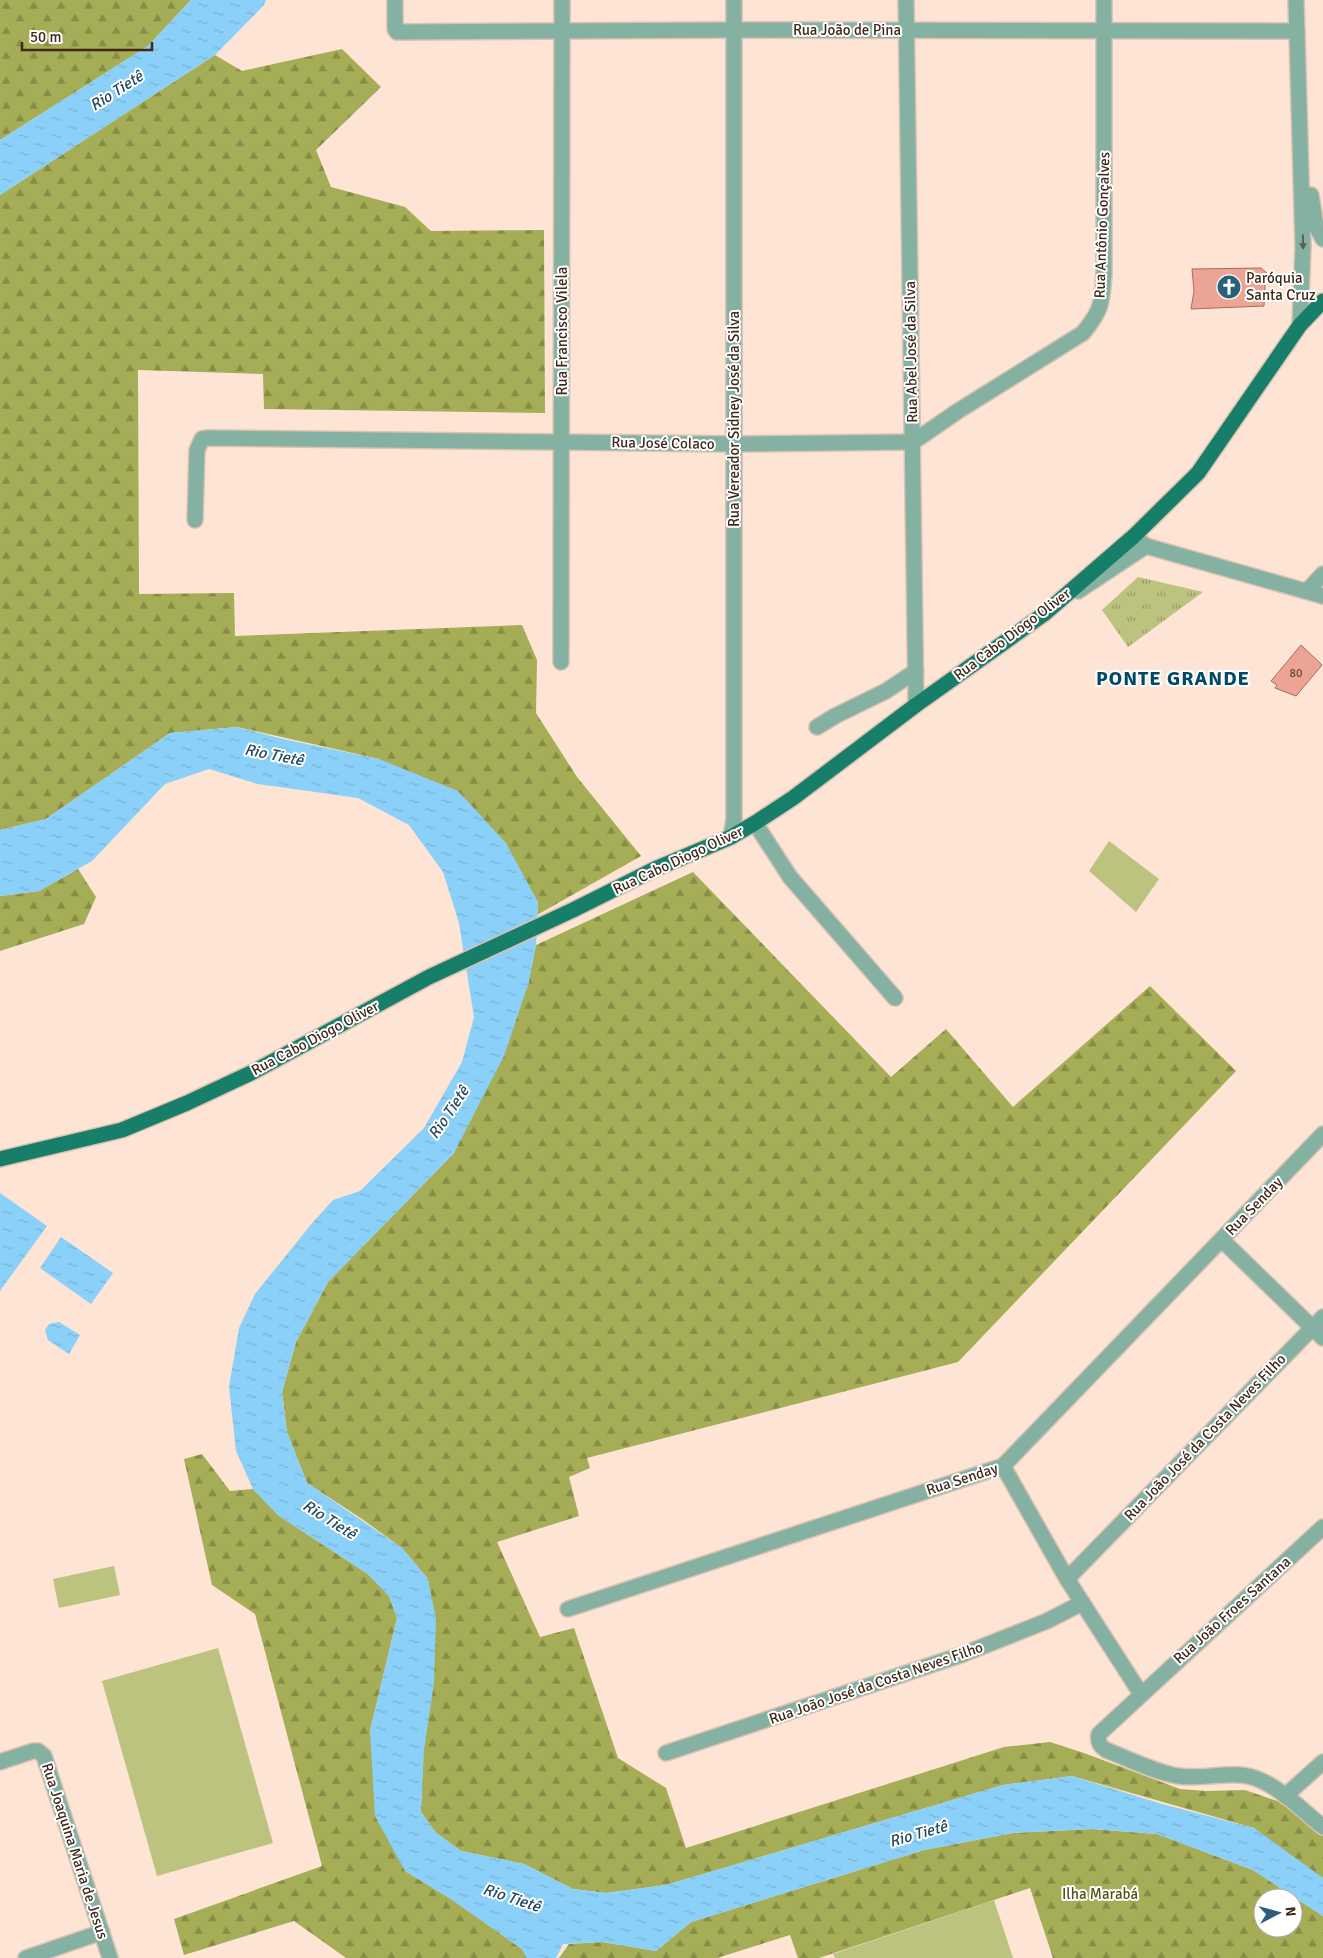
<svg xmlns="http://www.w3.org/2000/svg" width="1323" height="1958" font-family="Signika,sans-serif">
<defs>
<pattern id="grass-tufts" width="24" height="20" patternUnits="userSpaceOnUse" patternTransform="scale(1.25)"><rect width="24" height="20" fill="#bbc37e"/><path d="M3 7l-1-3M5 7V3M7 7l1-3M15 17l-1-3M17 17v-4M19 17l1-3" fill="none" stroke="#999e66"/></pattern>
<pattern id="forest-firs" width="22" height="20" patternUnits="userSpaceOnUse" patternTransform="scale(1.25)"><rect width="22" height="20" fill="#a5ad56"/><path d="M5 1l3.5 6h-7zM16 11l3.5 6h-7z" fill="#888d46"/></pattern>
<pattern id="water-ripples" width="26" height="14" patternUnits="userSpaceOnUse" patternTransform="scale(1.25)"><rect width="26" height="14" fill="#8ad0f8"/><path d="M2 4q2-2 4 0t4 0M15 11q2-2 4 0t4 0" fill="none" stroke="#78b3d4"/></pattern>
</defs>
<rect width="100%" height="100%" fill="#fee4d4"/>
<path fill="url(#grass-tufts)" d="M1138,577L1203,592L1128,647L1102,610Z"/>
<g fill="url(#forest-firs)" fill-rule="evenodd">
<path d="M0,0H191L148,46L0,140Z"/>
<path d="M342,49L381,87L316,150L331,187L405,207L431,231L544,230L545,413L264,409L263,374L138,370L139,594L234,593L235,636L522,625L537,660L536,713L577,777L641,856L537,915L538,902L379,759L237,727L170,733L46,819L0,830V195L215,55L242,71Z"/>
<path d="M78,869L96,897L84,924L0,951V896L39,891Z"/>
<path d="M693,872L891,1077L946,1029L1013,1107L1150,986L1236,1071L958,1362L587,1458L590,1468L569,1477L579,1516L497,1542L540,1637L574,1628L618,1758L666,1788L686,1848L1004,1747L1050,1742L1084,1753L1180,1789L1206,1791L1245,1790L1289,1805L1323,1834V1885L1254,1828L1072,1776L1003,1785L666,1885L606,1893L573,1889L524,1864L461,1851L436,1833L421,1812L428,1579L402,1548L362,1519L307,1483L287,1432L282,1392L296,1342L328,1282L454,1153L528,985L536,945Z"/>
<path d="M202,1454L230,1491L253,1489L279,1516L368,1574L389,1596L397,1618L370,1731L405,1871L451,1899L522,1949L527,1958H346L294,1921L184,1955L174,1919L322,1866L255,1614L212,1585L184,1459Z"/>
<path d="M1092,1829L1157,1834L1253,1870L1323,1916V1958H1053L1030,1888L819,1958H798L790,1935L717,1958H559L569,1944L602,1942L656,1951L691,1922L924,1850L1013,1833ZM1263,1898H1293V1928H1263Z"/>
</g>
<g fill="#bbc37e">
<path d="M1109,841L1159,879L1136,912L1089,871Z"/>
<path d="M114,1566L120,1595L59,1608L53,1579Z"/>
<path d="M218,1648L273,1843L157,1876L102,1681Z"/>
<path d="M994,1900L1013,1958H835L833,1954Z"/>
</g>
<g fill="url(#water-ripples)">
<path d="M191,0H266L264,5L215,55L0,195V140L148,46Z"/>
<path d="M237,727L283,739L379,759L458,791L506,843L538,902L536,945L528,985L504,1056L454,1153L328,1282L296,1342L282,1392L287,1432L307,1483L402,1548L428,1579L436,1619L434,1683L424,1750L421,1812L436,1833L461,1851L524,1864L573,1889L606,1893L666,1885L1003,1785L1072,1776L1162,1804L1254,1828L1323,1878V1916L1253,1870L1157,1834L1092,1829L1013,1833L924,1850L691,1922L656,1951L602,1942L563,1944L556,1958H527L522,1949L451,1899L405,1871L375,1816L370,1731L397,1618L389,1596L368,1574L279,1516L253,1489L236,1451L229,1387L239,1328L255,1294L313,1222L333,1200L360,1191L424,1128L462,1062L474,1017L459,923L443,872L409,825L358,798L258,784L209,769L165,784L92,861L39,891L0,896V830L46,819L170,733Z"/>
<path d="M0,1193L47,1226L0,1291Z"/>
<path d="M61,1237L113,1273L91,1304L40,1268Z"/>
<path d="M59,1322L80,1335L69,1354L48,1340L45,1330L49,1324Z"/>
</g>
<g fill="#eca594" stroke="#aa6859">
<path d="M1261,268L1269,275L1265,284L1264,306L1191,309L1194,291L1192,269Z"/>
<path d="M1301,645L1322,665L1296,696L1275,688L1277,685L1271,681Z"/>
</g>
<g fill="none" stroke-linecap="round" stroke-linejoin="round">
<defs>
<g id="minor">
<path d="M395,0V29L397,32L734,30L1297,31"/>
<path d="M906,0L916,705"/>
<path d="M1296,0L1303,246L1300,325"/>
<path d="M1311,195L1316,226L1323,239"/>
<path d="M913,442L958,411L1083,333C1102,310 1102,303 1104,273V0"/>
<path d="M195,520L197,450L202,439L208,438L734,444L913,442"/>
<path d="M1134,536L1146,546L1323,596"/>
<path d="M1308,590L1323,574"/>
<path d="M1078,591L1146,546"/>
<path d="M561,662L562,0"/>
<path d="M817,727L835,716L886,691L916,671"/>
<path d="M755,823L790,877L895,998"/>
<path d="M731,837L734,819V0"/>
<path d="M1222,1240L1323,1338"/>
<path d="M1003,1466L1067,1579L1141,1694"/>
<path d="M1323,1527L1099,1734C1097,1742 1100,1746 1106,1750C1129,1759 1154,1772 1178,1776C1203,1780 1231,1770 1255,1778C1280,1787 1302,1810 1323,1827"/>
<path d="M1067,1579L1323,1317"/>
<path d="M568,1609L1003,1466L1323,1134"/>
<path d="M666,1753L961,1655L1047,1621L1082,1603"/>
<path d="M0,1762L33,1751H38L44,1756L110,1958"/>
<path d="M1285,1796L1323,1762"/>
<path d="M26,1958L102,1932"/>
</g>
<path id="major" d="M0,1159L122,1130L187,1103L253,1072L429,977L573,910L655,869L731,837L755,823L793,798L916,705L1044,614L1134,536L1198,473L1300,325L1323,301"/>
</defs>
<use href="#minor" stroke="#dcc2b2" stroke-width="18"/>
<use href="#major" stroke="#dcc2b2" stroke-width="18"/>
<use href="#minor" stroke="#85b1a3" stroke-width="15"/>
<use href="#major" stroke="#177f69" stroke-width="15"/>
</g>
<defs><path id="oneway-solid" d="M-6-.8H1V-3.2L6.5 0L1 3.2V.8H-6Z" transform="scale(1.25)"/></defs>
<use fill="#5c5f50" href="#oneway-solid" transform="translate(1303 242) rotate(89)"/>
<defs>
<symbol id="church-disc" viewBox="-11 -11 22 22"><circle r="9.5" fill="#295f7a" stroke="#fff"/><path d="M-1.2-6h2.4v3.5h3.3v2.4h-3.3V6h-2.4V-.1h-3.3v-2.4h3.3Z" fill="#fff"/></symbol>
</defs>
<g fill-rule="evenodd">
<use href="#church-disc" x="1215" y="273" width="28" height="28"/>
</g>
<g text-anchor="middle" stroke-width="4" stroke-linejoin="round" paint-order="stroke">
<g font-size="12" fill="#6b4838">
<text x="1296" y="677">80</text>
</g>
<g font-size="15" fill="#402919" stroke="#fff">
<text x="847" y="35">Rua João de Pina</text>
<text transform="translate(1102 225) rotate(-88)" y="5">Rua Antônio Gonçalves</text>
<text transform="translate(562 331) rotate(-90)" y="5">Rua Francisco Vilela</text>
<text transform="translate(911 352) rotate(-91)" y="5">Rua Abel José da Silva</text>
<text transform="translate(734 419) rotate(-90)" y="5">Rua Vereador Sidney José da Silva</text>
<text transform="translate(663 443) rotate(1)" y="5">Rua José Colaco</text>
<text transform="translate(1012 634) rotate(-37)" y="5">Rua Cabo Diogo Oliver</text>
<text transform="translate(678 860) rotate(-25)" y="5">Rua Cabo Diogo Oliver</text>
<text transform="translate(315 1038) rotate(-28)" y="5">Rua Cabo Diogo Oliver</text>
<text transform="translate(1254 1206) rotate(-46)" y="5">Rua Senday</text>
<text transform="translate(1205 1437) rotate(-46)" y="5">Rua João José da Costa Neves Filho</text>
<text transform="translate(962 1479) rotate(-18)" y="5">Rua Senday</text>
<text transform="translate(1232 1610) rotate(-42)" y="5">Rua João Froes Santana</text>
<text transform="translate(876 1683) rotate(-19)" y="5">Rua João José da Costa Neves Filho</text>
<text transform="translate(75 1851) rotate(72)" y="5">Rua Joaquina Maria de Jesus</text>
</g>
<g font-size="15" fill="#402919" stroke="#fff" text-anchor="start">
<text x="1246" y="283">Paróquia<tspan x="1246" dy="17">Santa Cruz</tspan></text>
</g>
<g font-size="15" fill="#505515" stroke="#fff">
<text x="1100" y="1899">Ilha Marabá</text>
</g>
<g font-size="16" font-style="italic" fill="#234a5f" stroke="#fff">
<text transform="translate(116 90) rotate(-33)" y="6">Rio Tietê</text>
<text transform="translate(274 754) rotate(11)" y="6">Rio Tietê</text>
<text transform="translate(448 1112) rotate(-56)" y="6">Rio Tietê</text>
<text transform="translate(330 1519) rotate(32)" y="6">Rio Tietê</text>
<text transform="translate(918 1833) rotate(-16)" y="6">Rio Tietê</text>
<text transform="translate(512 1897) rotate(18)" y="6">Rio Tietê</text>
</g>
<g font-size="20" font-weight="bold" letter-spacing="1" fill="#014a67" stroke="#fff">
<text x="1173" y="685">PONTE GRANDE</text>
</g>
</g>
<g transform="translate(1278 1913) rotate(84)"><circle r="24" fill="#ffffff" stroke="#b3a9a3"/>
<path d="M0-4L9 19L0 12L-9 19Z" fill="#295f7a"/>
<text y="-8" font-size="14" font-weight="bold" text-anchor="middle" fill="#402919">N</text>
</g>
<path d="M22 42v8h130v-8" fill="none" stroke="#402919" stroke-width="2.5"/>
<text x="30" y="42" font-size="15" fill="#402919" stroke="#ffffff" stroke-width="4" paint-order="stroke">50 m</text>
</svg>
